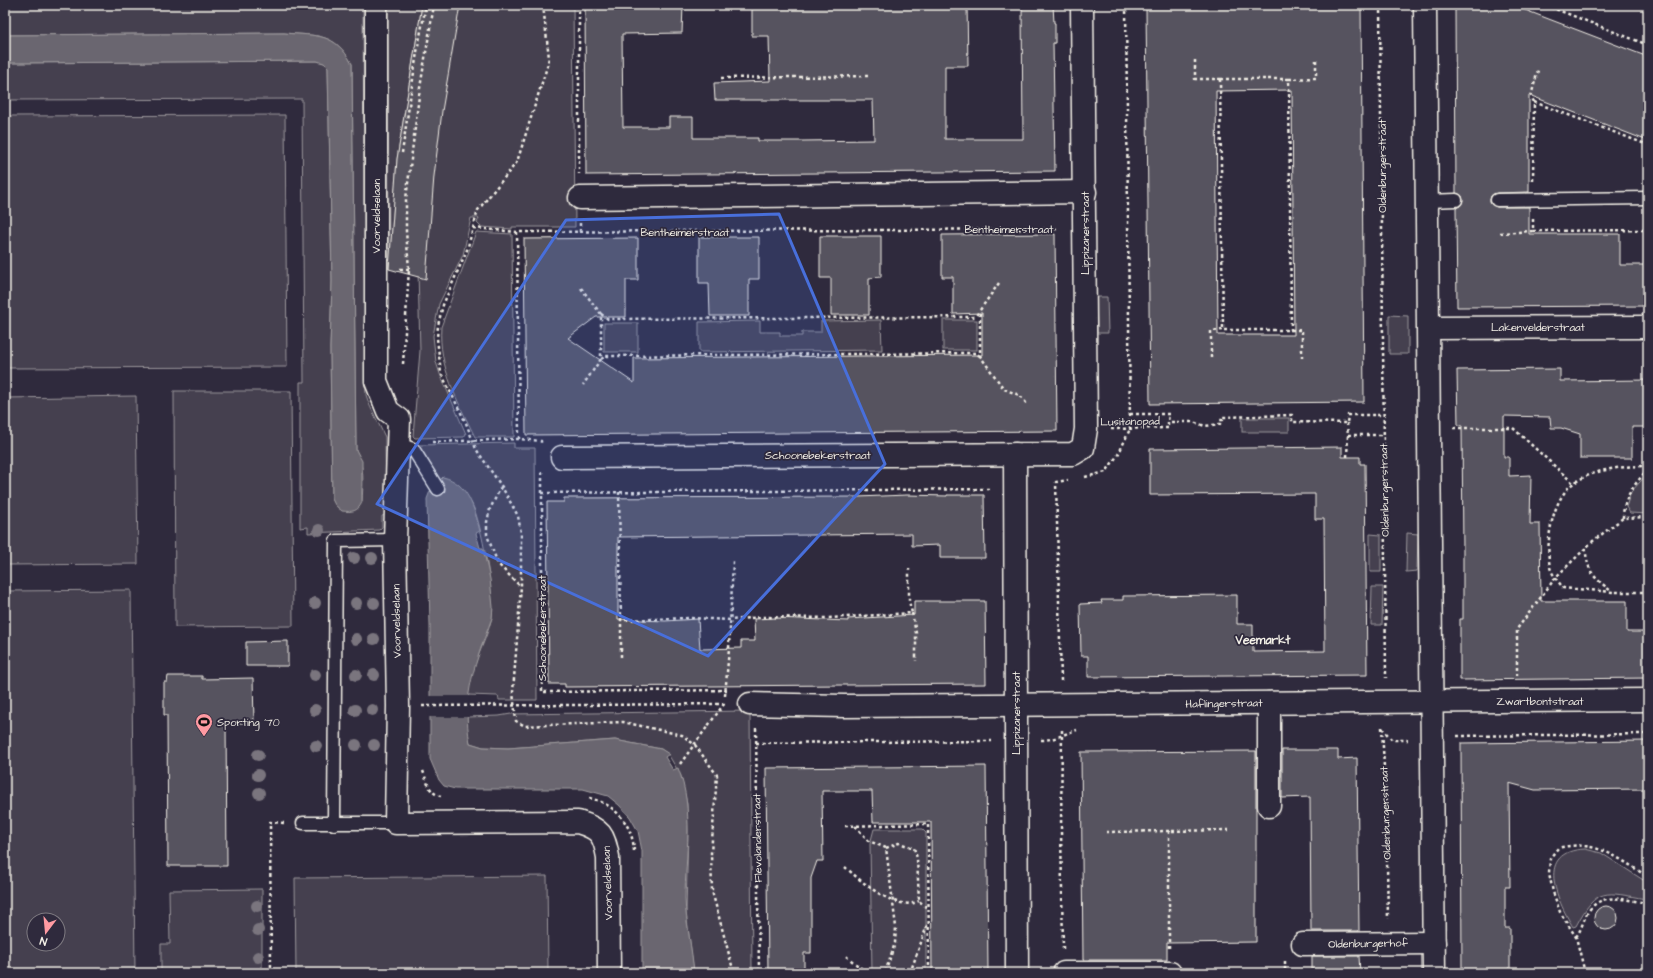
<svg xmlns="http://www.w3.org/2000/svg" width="1653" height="978" font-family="'Architects Daughter',sans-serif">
<rect width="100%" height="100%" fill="#2f2a3d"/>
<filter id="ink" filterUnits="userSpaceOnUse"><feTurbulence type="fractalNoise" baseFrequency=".025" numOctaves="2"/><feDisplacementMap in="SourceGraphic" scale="8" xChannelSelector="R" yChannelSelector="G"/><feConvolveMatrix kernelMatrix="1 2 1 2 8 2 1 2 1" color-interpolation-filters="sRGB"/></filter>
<g filter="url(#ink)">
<g fill="#454050" stroke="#9c989c" fill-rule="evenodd">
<path d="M5,5H363L365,378L366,395L370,406L385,437L386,515L382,516V527L379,530L308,533V527L300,528V382H304L302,99L5,100V63L317,61L324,63L328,67L332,281L330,348L332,499L339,509L362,502C363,484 365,466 356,450L352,64C335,32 317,36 284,33L5,35Z"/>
<path d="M388,5H422L397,159L389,269Z"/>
<path d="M440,5H573L575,227H512V229L481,227L477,223L479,218H471L463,255L439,304L433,336L436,362L440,374L466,434L464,437L415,438L413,436L420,351L418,270Z"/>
<path d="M285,115L287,367L5,368V116Z"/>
<path d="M476,232L512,234L514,437H475C458,402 438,366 441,327Z"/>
<path d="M1096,297H1107L1108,333H1097Z"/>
<path d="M1389,315L1408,316V354H1389Z"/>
<path d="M881,320L882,350L699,352V322L760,321V332H780V336H802V332H821V321Z"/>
<rect x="943" y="320" width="34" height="30"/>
<rect x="604" y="323" width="34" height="29"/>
<path d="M174,391H291L293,626L175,627Z"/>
<path d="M136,396L138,564L5,565V398Z"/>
<rect x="1242" y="418" width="47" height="14"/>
<path d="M514,443V448H535L537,700H499L498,696L468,695C469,668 486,644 492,617C495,600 481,520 472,504C468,496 451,484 443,477L440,480L419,445Z"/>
<path d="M1648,473V514L1630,513L1626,507L1631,492Z"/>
<path d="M1407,533L1418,534L1417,571L1406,572Z"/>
<path d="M1370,534L1381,535V572H1370Z"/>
<path d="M1372,587H1383L1382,625H1371Z"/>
<path d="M131,590L135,973H5V591ZM34,920H58V944H34Z"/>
<path d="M750,711L752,973H694L686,912L688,831L687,804L681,776L668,754L661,749L615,740L508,748L483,747L470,743L466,724L467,717L499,716L511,714Z"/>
<path d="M874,829H922L926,833V973H872L870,844Z"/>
<path d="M1585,849L1601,853L1648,883V898L1646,899C1605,892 1597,886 1576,926L1573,927C1556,899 1535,851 1585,849Z"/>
<path d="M547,876L548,973H296L295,878Z"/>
<path d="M262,889V973H161V944H170L169,890Z"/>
</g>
<g fill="#6a6670" stroke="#a19ea0">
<path d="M284,33C317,36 335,32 352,64L356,450L362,461V502C358,512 352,512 342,511L335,505L332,499L330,348L332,281L328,67L324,63L317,61L5,63V35Z"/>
<path d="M443,477C469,483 474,509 480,531L476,533L480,548H483L490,579L493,607L492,618C476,661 461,697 470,743L483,747L508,748L615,740L661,749L669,754L665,757L673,770L678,768C695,810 685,856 685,899C686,924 692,948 694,973H642V851L638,831L630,817L619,805L608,796L583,789H455L444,786L439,780L430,759V626L427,499L430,491L431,492L443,485L440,480Z"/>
</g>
<path fill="#2f2a3d" d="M428,696H470L469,717H428Z"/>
<g fill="#56525f" stroke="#f4f1e8" fill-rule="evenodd">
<path d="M422,5H460L442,111L434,176L426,279L389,269L397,159Z"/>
<path d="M585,5H683L682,33L622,34L623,127H669V117H693V138H758V141H803L874,140L873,100H715L714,83L770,81L769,36H752V5H967L968,66H945V139H1023L1022,5H1053L1054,23H1055V43H1053L1055,171L586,175Z"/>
<path d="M1361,5L1364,402L1150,404L1146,6ZM1292,90L1294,335H1218L1216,91Z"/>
<path d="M1455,5H1512L1648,57V141L1529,95V192L1497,193L1491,196L1490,200L1491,204L1497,207H1529V234H1620V265H1648V306L1457,307L1456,208L1460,206L1463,200L1462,196L1456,193Z"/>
<path d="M1055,234L1057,431L526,435L524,239L638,238V280H626V317H596L568,338L634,383V358L982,355V313L953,314V277H942V235Z"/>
<path d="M820,236H881V277L869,278V315H831V278H820Z"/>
<path d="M699,237H759V279H749V316H710L709,283H699Z"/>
<path d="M1560,369V381L1648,380V427H1632V458H1580V434L1561,428H1551L1550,417L1504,416V457H1509V476L1531,475L1530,524H1540L1541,601H1627V632H1648V678L1460,680V619H1463V552L1462,425H1458L1457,370Z"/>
<path d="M1342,447V457H1360V464H1365L1367,675L1088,677V656H1081L1080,604L1102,603L1101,600H1123V596L1237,595V624H1253V652L1325,651L1324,519H1315V494L1150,495V449Z"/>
<path d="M907,495L947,496V495H984L985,558H940V545L912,546V534L618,537V619L665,621L698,619L700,649L741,648V641H755L754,619L776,618L848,621V619L914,615V601H985L986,684L565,687V684H549L547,502H564V498L858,497Z"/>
<path d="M288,641V666H246V642Z"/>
<path d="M168,676H202V679L253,678L254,723H226L227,866H168L167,715H164V682H167Z"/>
<path d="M1648,741V789L1535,790L1509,783L1510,887H1505V928H1510V973H1462L1461,743Z"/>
<path d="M1282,750H1338V759L1357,758L1359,931H1311L1310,797L1282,798Z"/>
<path d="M1256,751V942L1167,943V960H1083L1081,752Z"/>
<path d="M986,766L988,973H932L931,822H873L872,791H822L823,861H817L811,878V953H804V973H768L766,768Z"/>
<circle cx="1606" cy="918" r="12"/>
<path d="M1312,956H1359L1360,973H1312Z"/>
</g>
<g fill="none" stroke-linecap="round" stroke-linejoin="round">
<defs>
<g id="lane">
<path d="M1497,200L1648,198"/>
<path d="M1428,201L1456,200"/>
<path d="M397,443L413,449L438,489"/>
<path d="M303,823H396"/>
<path d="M334,824L336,541L395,540"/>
</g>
<g id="street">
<path d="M376,5V381L388,411L399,419L395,540L398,706L396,823L578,822C601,829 604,835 608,857L609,973"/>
<path d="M1425,5L1434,973"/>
<path d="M580,198L1085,192"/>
<path d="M1429,328L1648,327"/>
<path d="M1015,454L1017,973"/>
<path d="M562,457L1073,454L1083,448L1086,429L1082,5"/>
<path d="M750,704L844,706L1648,700"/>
<path d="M1269,806V703"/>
<path d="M1303,944L1434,943"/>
<path d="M1064,973H1170"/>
</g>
</defs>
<use href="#lane" stroke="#f4f1e8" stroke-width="15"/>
<use href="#street" stroke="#f4f1e8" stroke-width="25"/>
<g stroke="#f4f1e8" stroke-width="2.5" stroke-dasharray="3 3" stroke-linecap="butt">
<path d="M543,5L549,58L546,70L517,162L478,210L467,250L443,305L438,325L437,338L441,373L466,423L476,449L502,487L518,516L521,533V586L513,692L516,721L525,726L623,722L682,735L695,745L717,775L711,853L712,891L734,973"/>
<path d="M579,5V174"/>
<path d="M1380,5L1386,678"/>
<path d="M1545,5L1648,45"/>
<path d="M1195,60V79H1220"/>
<path d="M721,78L869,76"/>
<path d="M1220,79H1289L1291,330H1223Z"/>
<path d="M1289,79L1316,78V58"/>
<path d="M1534,102L1531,96L1538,70"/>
<path d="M402,153L417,52L426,5"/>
<path d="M1533,180L1534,102L1648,145"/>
<path d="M1533,219V231L1648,230"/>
<path d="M580,223V232"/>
<path d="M473,228L517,232"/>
<path d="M1500,233L1533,231"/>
<path d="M400,269H409"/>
<path d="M999,283L980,310V356L1004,389L1019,395L1028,405"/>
<path d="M581,288L601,314V359L583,385"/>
<path d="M601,314L608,319L975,317L980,310"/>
<path d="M1291,330H1302V358"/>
<path d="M1211,358V331L1223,330"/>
<path d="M601,359L606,356L975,353L980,356"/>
<path d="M403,364L409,269L406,231V199L420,88L434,5"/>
<path d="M1130,414H1169L1168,422"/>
<path d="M1347,423L1348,435H1383"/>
<path d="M1453,428H1513L1573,483"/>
<path d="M1111,429L1168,428V422H1193L1205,426L1220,424V420H1223V417L1292,415V422L1347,423L1348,415H1383"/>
<path d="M519,439L517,232L1060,229"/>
<path d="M432,442L519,439L541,441V443"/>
<path d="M1347,457L1348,435"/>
<path d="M1648,466C1624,466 1594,469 1574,483C1552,498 1545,543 1550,567C1552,575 1559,582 1563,588L1613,592H1648"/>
<path d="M542,472V692L730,690"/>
<path d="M1085,477L1106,472L1119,453L1130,429L1126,5"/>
<path d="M501,487L490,509L487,522V535L498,564L520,586"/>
<path d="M619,492L621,620L691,618L730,620L762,617L829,618L912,613L909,601V569"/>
<path d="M542,493L989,489"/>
<path d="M1623,518C1623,497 1635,484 1648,469"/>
<path d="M1585,548C1589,575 1592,575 1612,592"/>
<path d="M912,613L916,633V661"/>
<path d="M621,657V620"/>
<path d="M1517,676V629L1556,577L1593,541L1623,518L1648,517"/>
<path d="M1061,681L1056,482L1068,480"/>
<path d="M725,696L729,649L733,561"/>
<path d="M422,706L727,704"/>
<path d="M1382,727L1386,808L1388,919"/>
<path d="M756,728L759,973"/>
<path d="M1382,728L1392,740H1408"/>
<path d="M1062,730L1061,831L1063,949"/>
<path d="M1457,736L1648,734"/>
<path d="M1041,740C1055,740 1063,734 1077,730"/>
<path d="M756,743L992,741"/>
<path d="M680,764L724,704"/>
<path d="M423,771C427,781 429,794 441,796"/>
<path d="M589,798C616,804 634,826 634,853"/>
<path d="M845,826L928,824L929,973"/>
<path d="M855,826L869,841L886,848L896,927L895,943L885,973"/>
<path d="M1169,831V949"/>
<path d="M1106,832L1230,830"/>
<path d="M886,848L899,843L914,848L917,858L919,901L929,909"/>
<path d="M845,867C861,881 896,913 919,901"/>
<path d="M1576,937C1582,929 1583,920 1588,912C1602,890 1627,901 1648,903"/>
<path d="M846,956L867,973"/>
<path d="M1285,961V973"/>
<path d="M271,973L270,822L285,823"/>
<path d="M910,973L928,923"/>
<path d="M1585,973L1576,937L1560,912L1553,892L1549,873L1550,858L1558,848C1593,839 1616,856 1645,875L1648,872"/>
</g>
<use href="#lane" stroke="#2f2a3d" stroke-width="12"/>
<use href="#street" stroke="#2f2a3d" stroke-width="22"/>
</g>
<g fill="#7a757e">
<circle cx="319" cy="530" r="6"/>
<circle cx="354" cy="558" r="6"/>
<circle cx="372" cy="558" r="6"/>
<circle cx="315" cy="603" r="6"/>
<circle cx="356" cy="603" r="6"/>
<circle cx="374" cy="603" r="6"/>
<circle cx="356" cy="639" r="6"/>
<circle cx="374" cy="639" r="6"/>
<circle cx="315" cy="675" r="6"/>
<circle cx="356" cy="675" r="6"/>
<circle cx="374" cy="675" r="6"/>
<circle cx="315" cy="710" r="6"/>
<circle cx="355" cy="710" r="6"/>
<circle cx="372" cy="710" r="6"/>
<circle cx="356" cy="745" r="6"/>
<circle cx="374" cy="745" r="6"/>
<circle cx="316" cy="746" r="6"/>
<circle cx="258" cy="755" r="6"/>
<circle cx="258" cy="775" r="6"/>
<circle cx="259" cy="793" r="6"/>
<circle cx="257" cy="906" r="6"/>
<circle cx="258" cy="930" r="6"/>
<circle cx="258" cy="957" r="6"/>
</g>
</g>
<path fill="#486fdb" fill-opacity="0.2" stroke="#486fdb" stroke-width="3" stroke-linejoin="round" d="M779,214L885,464L708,656L377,504L566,220Z"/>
<defs>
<symbol id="stadium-pin" viewBox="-11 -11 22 30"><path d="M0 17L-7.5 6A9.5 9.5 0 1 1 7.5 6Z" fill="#ff9aa2" stroke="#2f2a3d"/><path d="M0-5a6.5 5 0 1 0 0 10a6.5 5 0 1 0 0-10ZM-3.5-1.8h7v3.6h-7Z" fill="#111"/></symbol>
</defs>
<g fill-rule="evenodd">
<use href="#stadium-pin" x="194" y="712" width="20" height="27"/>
</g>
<g text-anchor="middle" stroke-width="3.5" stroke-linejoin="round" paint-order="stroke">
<g font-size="11" fill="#f4f1e8" stroke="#2f2a3d">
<text transform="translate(1382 166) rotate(-90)" y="4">Oldenburgerstraat</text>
<text transform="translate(376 216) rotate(-90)" y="4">Voorveldselaan</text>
<text x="1009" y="233">Bentheimerstraat</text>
<text x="685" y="236">Bentheimerstraat</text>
<text transform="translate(1085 233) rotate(-90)" y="4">Lippizanerstraat</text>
<text x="1538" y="331">Lakenvelderstraat</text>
<text transform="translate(1130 421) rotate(-1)" y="4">Lusitanopad</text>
<text x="818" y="459">Schoonebekerstraat</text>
<text transform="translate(1384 490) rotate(-91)" y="4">Oldenburgerstraat</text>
<text transform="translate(396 621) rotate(-91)" y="4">Voorveldselaan</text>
<text transform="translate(542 628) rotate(-90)" y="4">Schoonebekerstraat</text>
<text x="1540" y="705">Zwartbontstraat</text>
<text transform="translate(1224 703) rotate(-1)" y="4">Haflingerstraat</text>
<text transform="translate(1016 713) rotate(-90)" y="4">Lippizanerstraat</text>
<text transform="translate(1385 813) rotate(-92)" y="4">Oldenburgerstraat</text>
<text transform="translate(757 838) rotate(-91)" y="4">Flevolanderstraat</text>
<text transform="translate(607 883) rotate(-92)" y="4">Voorveldselaan</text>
<text transform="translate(1368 943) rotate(-1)" y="4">Oldenburgerhof</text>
</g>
<g font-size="11" fill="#f4f1e8" stroke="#2f2a3d" text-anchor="start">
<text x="217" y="726">Sporting '70</text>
</g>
<g font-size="12" font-weight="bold" fill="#f4f1e8" stroke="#2f2a3d">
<text x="1263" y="644">Veemarkt</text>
</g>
</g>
<rect width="1653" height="978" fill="none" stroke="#2f2a3d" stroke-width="20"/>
<rect x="10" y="10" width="1633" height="958" fill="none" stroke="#f4f1e8" stroke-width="1.5" filter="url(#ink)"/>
<g transform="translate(46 932) rotate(196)"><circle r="19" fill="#2f2a3d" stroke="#7e7a81"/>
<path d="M0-3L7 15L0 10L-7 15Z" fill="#ff9aa2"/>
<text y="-6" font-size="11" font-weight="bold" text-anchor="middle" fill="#f4f1e8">N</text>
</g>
</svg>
